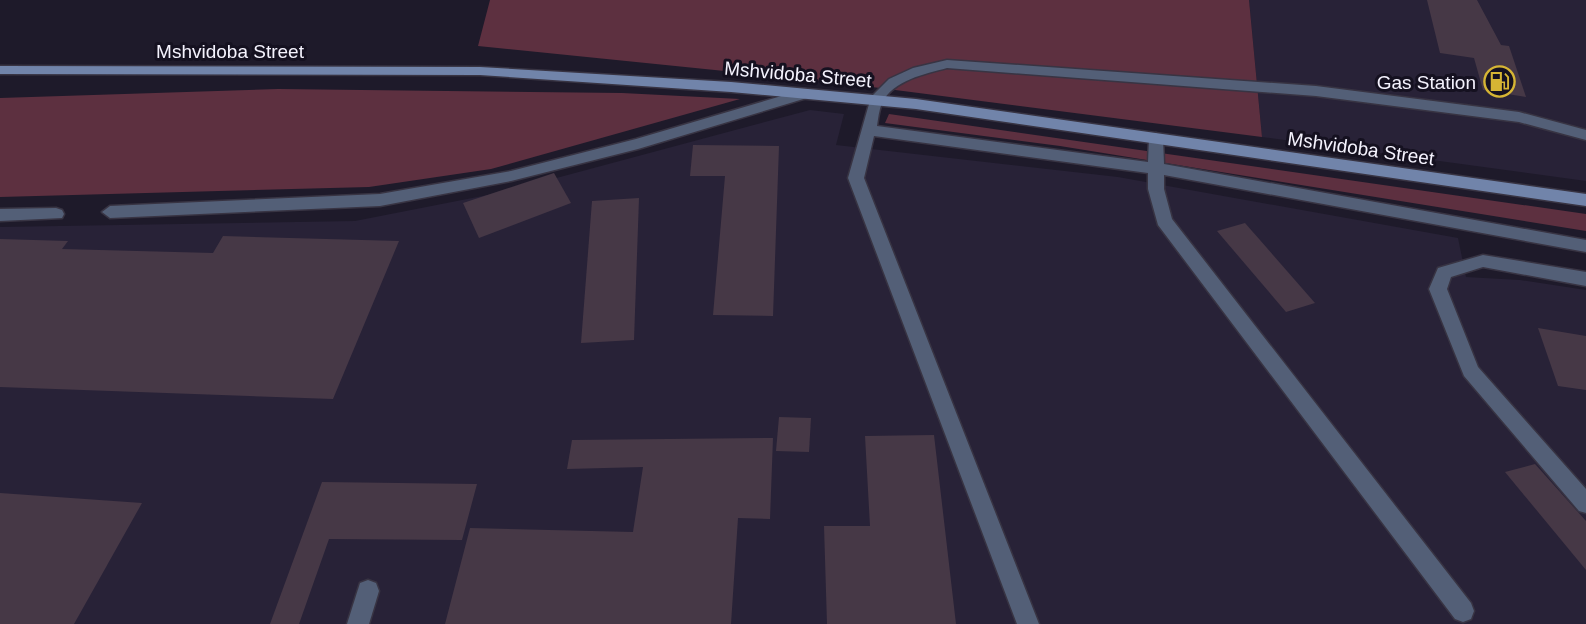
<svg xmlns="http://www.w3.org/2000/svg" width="1586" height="624" font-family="Arial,sans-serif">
<rect width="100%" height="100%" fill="#1e1a2a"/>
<g fill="#282237">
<path d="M1249,0H1586V181L1262,137Z"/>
<path d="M810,110L844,114L836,145L1118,177L1458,238L1466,277L1520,280L1586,290V624H0V227L355,221L508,191Z"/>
</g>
<g fill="#5d3040">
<path d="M490,0H1249L1262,137L833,82L478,46Z"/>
<path d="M278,89L622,93L740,99L491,169L369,187L0,197V98Z"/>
<path d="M889,114L1586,214V231L1060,146L885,123Z"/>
</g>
<g fill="#463846">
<path d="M1427,0H1477L1501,45L1509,46L1526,97L1483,90L1474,58L1440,53Z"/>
<path d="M693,145L779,146L773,316L713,315L725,176H690Z"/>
<path d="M554,173L571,203L479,238L463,203Z"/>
<path d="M639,198L634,340L581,343L592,201Z"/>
<path d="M1245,223L1315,303L1286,312L1217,231Z"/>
<path d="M223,236L399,241L333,399L0,387V239L68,241L62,249L213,253Z"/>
<path d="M1538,328L1586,336V390L1558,386Z"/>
<path d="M779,417L811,418L809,452L776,451Z"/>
<path d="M934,435L956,624H827L824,526H870L865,436Z"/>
<path d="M773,438L770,519L738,518L731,624H445L470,528L633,532L643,467L567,469L572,440Z"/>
<path d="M1535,464L1586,521V570L1505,472Z"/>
<path d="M322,482L477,484L462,540L329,539L299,624H270Z"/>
<path d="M0,493L142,503L74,624H0Z"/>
</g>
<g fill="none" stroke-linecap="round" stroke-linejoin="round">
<defs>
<g id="service">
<path d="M947,60L1316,86L1519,112L1586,130V140L1519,122L1316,96L947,68C925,74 893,80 882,103C879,110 878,119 877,126L1148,162L1149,138L1156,133L1163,138L1164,164L1586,240V252L1164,175V189L1172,219L1471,603L1474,611L1471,619L1463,622L1455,619L1158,225L1148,189V173L874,136L864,178L1039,624H1017L848,178L871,97L889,79L913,68Z"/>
<path d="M56,208L62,210L64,214L62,218L0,221V209Z"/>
<path d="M1483,255L1586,272V286L1483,267L1451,277L1447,289L1478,367L1586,489V513L1579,511L1464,376L1429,289L1438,268Z"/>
<path d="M368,580L376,583L379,591L369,624H347L360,583Z"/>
</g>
<path id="minor" d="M805,89L810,91V97L638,149L511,181L380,206L110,218L102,212L110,206L380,194L511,171L636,139Z"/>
<path id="secondary" d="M0,66L480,67L731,82L916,99L1586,194V206L916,109L731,92L480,75L0,74Z"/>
</defs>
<use href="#service" stroke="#383443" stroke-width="3"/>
<use href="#minor" stroke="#383443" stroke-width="3"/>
<use href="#secondary" stroke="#383443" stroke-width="3"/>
<use href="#service" fill="#535f77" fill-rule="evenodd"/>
<use href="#minor" fill="#535f77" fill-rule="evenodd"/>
<use href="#secondary" fill="#7184aa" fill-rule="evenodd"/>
</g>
<defs>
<symbol id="fuel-ring" viewBox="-11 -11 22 22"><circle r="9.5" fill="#151120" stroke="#d6b534" stroke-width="1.5"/><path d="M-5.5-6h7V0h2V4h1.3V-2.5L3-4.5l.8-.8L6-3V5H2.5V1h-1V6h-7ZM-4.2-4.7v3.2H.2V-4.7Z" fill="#d6b534"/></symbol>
</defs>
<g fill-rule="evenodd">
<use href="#fuel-ring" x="1482" y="64" width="35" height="35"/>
</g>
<g text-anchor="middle" stroke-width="6" stroke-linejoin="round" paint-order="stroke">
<g font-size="19" fill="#f5f3fe" stroke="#151120">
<text x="230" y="58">Mshvidoba Street</text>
<text transform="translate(798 74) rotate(5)" y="7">Mshvidoba Street</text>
<text transform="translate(1361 148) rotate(8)" y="7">Mshvidoba Street</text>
</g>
<g font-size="19" fill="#f5f3fe" stroke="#151120" text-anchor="end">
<text x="1476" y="89">Gas Station</text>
</g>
</g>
</svg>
